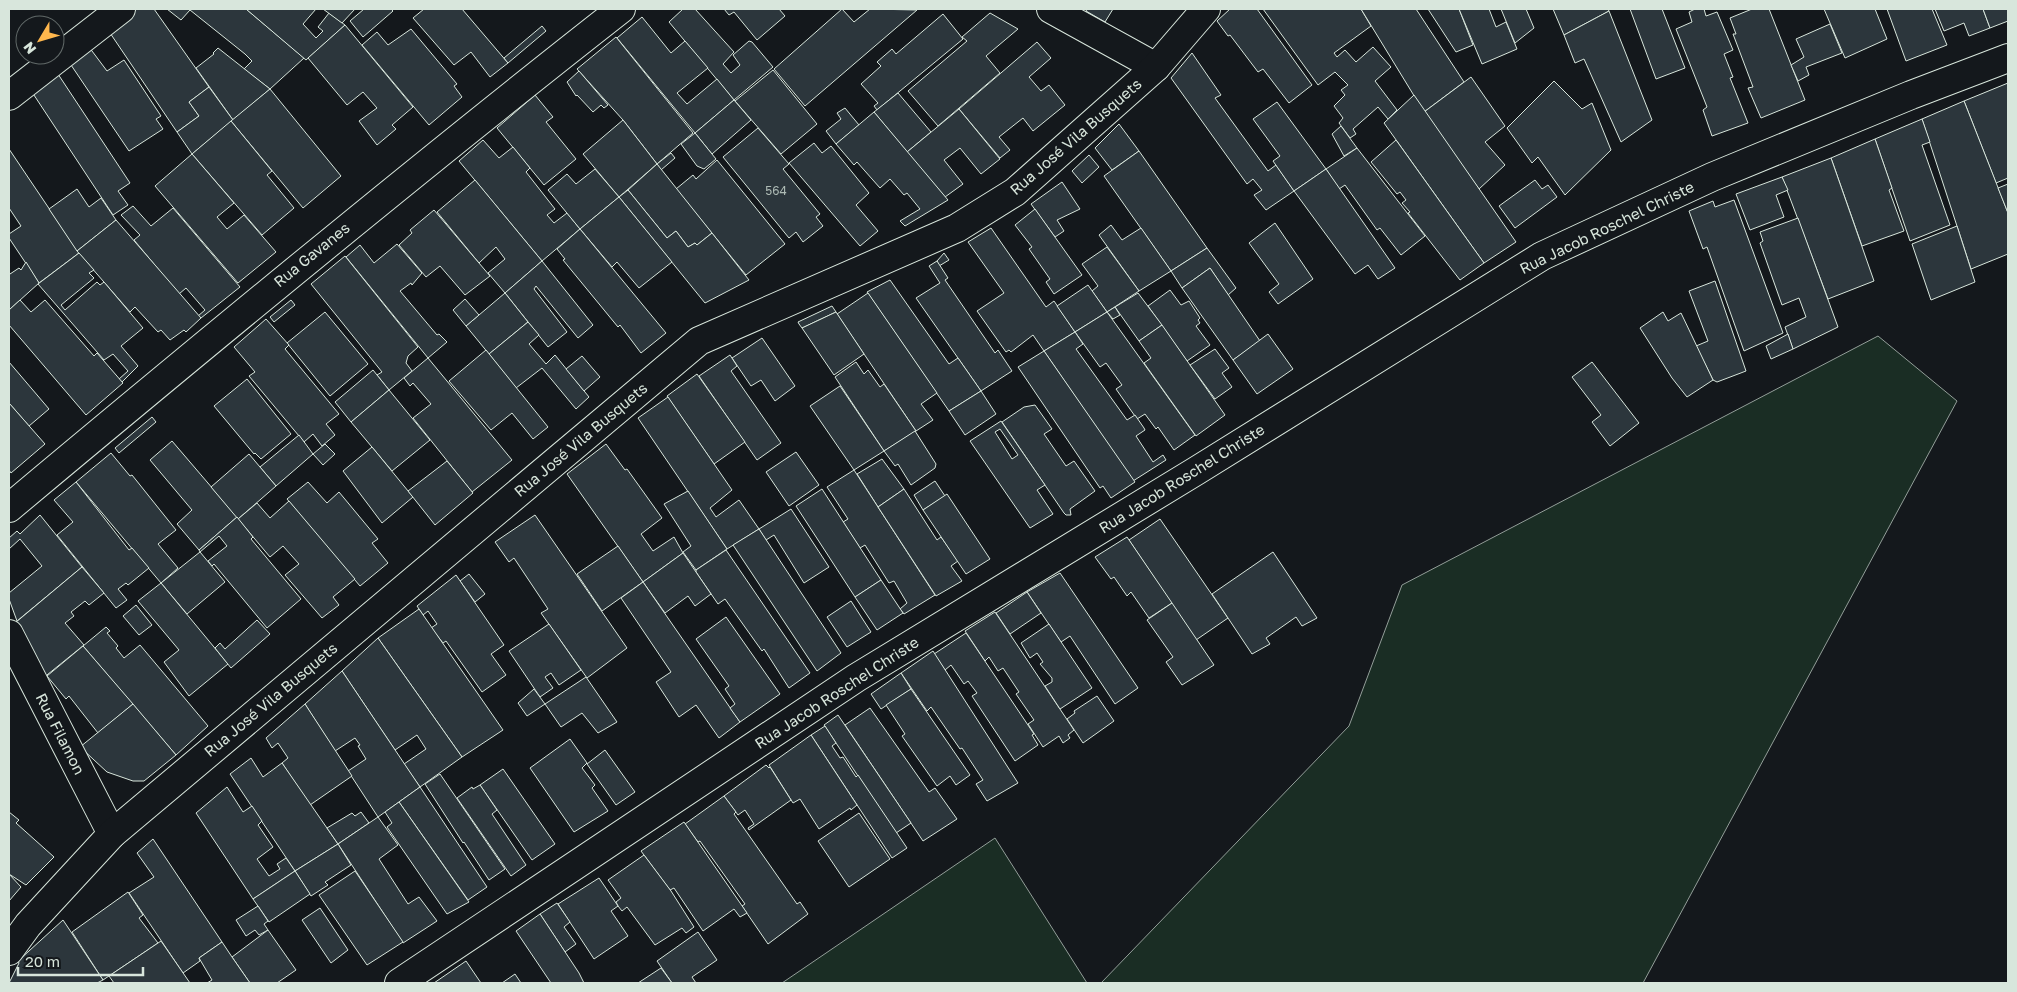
<svg xmlns="http://www.w3.org/2000/svg" width="2017" height="992" font-family="'Golos Text',sans-serif">
<rect width="100%" height="100%" fill="#14181c"/>
<g fill="#1a2d24" stroke="#939e99">
<path d="M1878,336L1957,401L1643,983H1101L1349,726L1402,585Z"/>
<path d="M995,838L1087,983H782Z"/>
</g>
<g fill="#2c363c" stroke="#d8e6dc" fill-rule="evenodd">
<path d="M137,9H154L209,87L189,102L199,116L177,132L108,30Z"/>
<path d="M167,9H246L304,58L270,89L244,69L252,61L245,54L190,10L181,20Z"/>
<path d="M246,9H316L303,24L316,38L323,31L318,27L329,13L345,25L306,60Z"/>
<path d="M323,9H355L342,23Z"/>
<path d="M364,9H391L393,11L363,37L350,21Z"/>
<path d="M424,9H462L508,63L490,77L471,52L454,65L413,18Z"/>
<path d="M683,9H695L734,52L723,64L731,73L740,65L733,55L749,41L752,42L773,67L734,100L669,22Z"/>
<path d="M724,9H779L785,16L757,40L734,12L729,15Z"/>
<path d="M842,9L854,22L870,9L917,10L805,106L774,69Z"/>
<path d="M1087,9H1113L1105,22L1086,11Z"/>
<path d="M1230,9H1257L1312,85L1289,103L1263,69L1258,72L1230,35L1228,36L1217,21Z"/>
<path d="M1263,9H1361L1371,26L1334,53L1337,57L1345,50L1356,62L1373,47L1391,67L1375,81L1397,110L1388,119L1378,107L1353,129L1356,134L1350,138L1339,123L1343,118L1334,106L1345,95L1341,90L1348,85L1335,72L1318,85Z"/>
<path d="M1361,9H1416L1464,82L1424,112Z"/>
<path d="M1428,9H1459L1473,45L1456,52Z"/>
<path d="M1459,9H1489L1496,27L1506,22L1517,49L1482,64Z"/>
<path d="M1501,9H1526L1534,28L1515,43Z"/>
<path d="M1553,9H1608L1609,11L1564,35Z"/>
<path d="M1630,9H1662L1685,68L1656,79Z"/>
<path d="M1695,9H1704L1706,16L1717,12L1733,50L1724,54L1733,77L1730,78L1748,123L1712,136L1703,110L1707,107L1676,29L1692,22L1689,12Z"/>
<path d="M1752,9H1769L1805,100L1761,118L1748,88L1753,87L1733,34H1736L1730,18Z"/>
<path d="M1824,9H1875L1887,39L1845,58Z"/>
<path d="M1887,9H1932L1947,45L1906,61Z"/>
<path d="M1935,9H1983L1990,28L1969,36L1964,23L1944,31Z"/>
<path d="M1983,9H2008V21L1990,28Z"/>
<path d="M1609,11L1652,120L1621,142L1584,59L1575,63L1564,35Z"/>
<path d="M990,13L1018,29L986,56L1000,73L938,126L908,91L967,41L962,37Z"/>
<path d="M943,14L963,39L877,110L874,106L878,103L861,84L881,66L877,62L892,49L896,54Z"/>
<path d="M642,17L671,53L685,41L708,68L677,93L687,104L717,79L734,100L695,133L617,38Z"/>
<path d="M1830,24L1842,53L1806,67L1809,75L1798,81L1791,65L1804,57L1796,39Z"/>
<path d="M345,25L413,107L392,125L396,129L377,145L359,121L377,108L363,92L347,105L308,58Z"/>
<path d="M542,26L546,31L508,63L504,58Z"/>
<path d="M411,29L457,84L454,86L462,97L429,125L362,45L377,32L388,45Z"/>
<path d="M616,37L693,133L657,164L623,120L577,69Z"/>
<path d="M1037,42L1051,58L1029,77L1041,91L1049,85L1065,105L1033,131L1023,118L999,137L1010,150L1000,158L959,109Z"/>
<path d="M89,47L107,71L124,60L161,116L156,119L163,129L129,151L69,62Z"/>
<path d="M218,48L270,89L233,120L196,68L214,54L213,53Z"/>
<path d="M1192,53L1221,95L1215,98L1268,171L1276,165L1294,191L1266,210L1254,195L1262,190L1253,179L1247,184L1171,78Z"/>
<path d="M54,68L130,183L118,191L128,205L113,215L28,86Z"/>
<path d="M773,70L817,124L781,154L735,101Z"/>
<path d="M579,71L608,105L604,108L601,105L593,112L577,95L576,96L567,82Z"/>
<path d="M1471,77L1505,126L1485,142L1505,165L1479,189L1424,112Z"/>
<path d="M1554,81L1582,109L1592,103L1611,150L1565,195L1538,157L1532,163L1507,128Z"/>
<path d="M2008,83V178L1996,183L1964,101Z"/>
<path d="M209,87L233,120L192,154L177,132L199,116L189,102Z"/>
<path d="M270,89L341,176L303,208L231,121Z"/>
<path d="M898,93L931,132L907,152L874,112Z"/>
<path d="M535,95L553,117L546,122L576,159L544,185L497,128Z"/>
<path d="M1414,95L1516,242L1484,263L1384,123Z"/>
<path d="M734,100L751,120L712,154L695,133Z"/>
<path d="M1964,101L2008,213V254L1971,269L1922,119Z"/>
<path d="M1277,102L1326,169L1294,191L1273,161L1280,156L1253,119Z"/>
<path d="M845,108L859,125L836,144L826,131L841,119L837,113Z"/>
<path d="M959,109L1000,159L981,174L960,148L944,160L963,184L945,197L907,152Z"/>
<path d="M874,112L948,200L905,226L900,221L920,209L907,193L904,195L890,179L880,188L857,162L854,165L836,144Z"/>
<path d="M1922,119L1930,142L1922,145L1950,225L1910,241L1875,139Z"/>
<path d="M623,120L657,164L619,197L583,154Z"/>
<path d="M231,121L272,171L267,175L294,208L262,235L192,154Z"/>
<path d="M1119,124L1139,151L1112,170L1095,148Z"/>
<path d="M1341,126L1357,148L1344,156L1332,134Z"/>
<path d="M758,128L789,164L783,169L820,214L816,217L823,226L803,242L796,232L789,238L723,157Z"/>
<path d="M695,133L716,159L704,169L697,166L681,144Z"/>
<path d="M1875,139L1892,188L1889,190L1904,231L1862,246L1831,158Z"/>
<path d="M483,140L499,158L513,147L530,168L526,172L555,209L547,215L554,223L567,213L580,229L542,261L459,161Z"/>
<path d="M1396,140L1484,263L1460,280L1408,213L1410,212L1402,203L1406,200L1400,192L1397,194L1371,162Z"/>
<path d="M814,143L822,153L831,146L869,193L856,205L878,231L860,246L789,163Z"/>
<path d="M1357,148L1425,236L1401,255L1380,228L1377,230L1345,185L1339,189L1326,169Z"/>
<path d="M9,149L79,253L39,283L9,238V234L21,226L9,208Z"/>
<path d="M1139,151L1207,248L1171,271L1104,176Z"/>
<path d="M671,153L675,158L661,170L657,164Z"/>
<path d="M192,154L234,203L217,217L227,229L244,215L276,252L238,283L155,186Z"/>
<path d="M1089,155L1099,167L1082,183L1072,171Z"/>
<path d="M1831,158L1874,281L1828,299L1782,177Z"/>
<path d="M717,160L785,244L746,275L676,189L693,175L696,179Z"/>
<path d="M657,164L712,233L697,245L695,243L688,247L676,231L667,238L628,190Z"/>
<path d="M595,169L619,197L580,229L548,190L567,174L576,184Z"/>
<path d="M1326,169L1395,268L1378,279L1368,265L1355,274L1294,191Z"/>
<path d="M1782,177L1788,190L1776,195L1784,217L1750,230L1736,194Z"/>
<path d="M475,180L542,261L505,293L488,273L505,259L496,247L479,263L437,212Z"/>
<path d="M1535,180L1542,189L1548,185L1557,197L1515,228L1499,206Z"/>
<path d="M1062,182L1080,209L1057,220L1064,231L1055,237L1031,204Z"/>
<path d="M2008,184V213L1998,188Z"/>
<path d="M77,189L89,207L101,198L116,220L77,251L49,209Z"/>
<path d="M628,190L667,238L676,231L688,247L695,243L697,245L712,233L749,280L705,303L619,197Z"/>
<path d="M619,197L672,262L639,288L617,262L612,267L580,229Z"/>
<path d="M1734,200L1783,333L1744,351L1707,247L1703,249L1689,211L1713,201L1715,207Z"/>
<path d="M133,206L151,226L173,208L240,287L201,318L198,316L205,310L186,288L179,294L134,240L140,235L121,215Z"/>
<path d="M1035,209L1082,275L1054,294L1046,282L1050,279L1029,249L1032,247L1015,225Z"/>
<path d="M434,210L490,276L465,295L440,266L426,277L399,245L412,233L410,230Z"/>
<path d="M1798,218L1838,327L1793,349L1785,327L1806,317L1799,298L1782,305L1760,243L1763,241L1760,232Z"/>
<path d="M116,220L201,318L186,332L184,330L170,340L161,330L158,332L135,307L130,312L77,251Z"/>
<path d="M1275,223L1313,279L1278,304L1269,292L1279,284L1249,243Z"/>
<path d="M1111,225L1122,240L1141,228L1171,271L1139,291L1099,235Z"/>
<path d="M1957,226L1975,282L1931,300L1912,244Z"/>
<path d="M991,228L1046,307L1054,301L1075,332L1044,351L1033,335L1011,352L1009,350L1006,352L977,311L1004,293L968,242Z"/>
<path d="M580,229L666,333L641,353L620,325L618,327L563,260L565,259L557,249Z"/>
<path d="M397,244L422,273L412,285L411,283L400,291L437,335L439,334L447,342L428,358L346,257L360,245L374,263Z"/>
<path d="M1107,247L1139,291L1107,312L1092,291L1098,286L1082,264Z"/>
<path d="M1207,248L1236,288L1228,295L1210,268L1182,288L1171,271Z"/>
<path d="M79,253L94,270L89,273L94,278L61,305L65,310L97,282L100,285L104,282L143,328L121,346L138,366L122,382L119,379L128,371L113,354L104,360L38,284Z"/>
<path d="M944,253L949,260L939,266L937,261Z"/>
<path d="M345,256L418,347L408,356L406,363L412,371L389,390L377,375L382,372L311,284Z"/>
<path d="M542,261L593,325L578,338L536,286L534,289L567,332L548,347L505,293Z"/>
<path d="M937,261L948,278L945,280L995,353L998,350L1012,371L981,391L916,298L940,283L929,266Z"/>
<path d="M26,262L39,283L9,310V272L10,274L19,268L21,270Z"/>
<path d="M1210,268L1260,341L1233,360L1182,288Z"/>
<path d="M890,280L949,364L958,358L981,391L949,411L867,292Z"/>
<path d="M1715,281L1746,371L1717,382L1713,380L1696,346L1708,341L1689,291Z"/>
<path d="M1088,285L1107,312L1075,332L1057,306Z"/>
<path d="M1170,290L1181,305L1189,301L1200,318L1198,320L1200,323L1196,326L1210,345L1187,361L1148,306Z"/>
<path d="M505,293L528,322L489,354L466,326Z"/>
<path d="M868,293L937,393L921,404L933,420L916,431L837,314Z"/>
<path d="M1138,293L1162,325L1139,341L1115,307Z"/>
<path d="M465,299L479,315L466,326L453,310Z"/>
<path d="M20,300L31,312L45,300L94,356L97,353L123,383L86,415L9,325V310Z"/>
<path d="M291,300L295,305L274,322L270,317Z"/>
<path d="M832,306L836,312L802,328L799,324L798,322Z"/>
<path d="M1115,307L1120,315L1113,319L1107,312Z"/>
<path d="M325,312L368,364L330,396L287,343Z"/>
<path d="M836,312L864,354L834,375L802,328Z"/>
<path d="M1107,312L1195,435L1174,450L1158,427L1156,429L1145,414L1137,419L1116,389L1122,385L1106,363L1100,367L1075,332Z"/>
<path d="M1663,312L1668,321L1681,313L1713,380L1687,397L1672,378L1640,328Z"/>
<path d="M266,319L289,345L285,349L339,414L326,424L335,435L322,446L313,434L304,442L249,376L255,372L234,347Z"/>
<path d="M528,322L539,335L529,344L546,364L555,355L589,397L576,409L542,368L516,388L489,354Z"/>
<path d="M1162,325L1225,415L1196,436L1144,363L1151,358L1139,341Z"/>
<path d="M1075,332L1083,344L1076,349L1127,420L1135,415L1144,428L1145,430L1136,436L1153,462L1163,455L1166,460L1133,481L1044,351Z"/>
<path d="M1268,334L1293,369L1257,394L1233,360Z"/>
<path d="M1788,334L1793,349L1771,359L1766,346Z"/>
<path d="M762,338L795,386L775,401L761,380L751,386L732,358Z"/>
<path d="M1215,349L1229,368L1222,373L1232,387L1215,399L1190,365Z"/>
<path d="M486,350L548,427L533,439L512,413L491,430L449,381Z"/>
<path d="M1044,351L1135,482L1111,498L1103,486L1100,488L1018,367Z"/>
<path d="M730,355L737,366L731,371L781,443L757,460L699,376Z"/>
<path d="M582,356L600,377L584,391L566,369Z"/>
<path d="M428,358L512,460L472,492L413,418L431,404L413,383L410,386L404,378Z"/>
<path d="M9,362L49,409L29,426L9,403Z"/>
<path d="M856,362L864,374L868,370L880,387L884,384L916,431L884,451L835,377Z"/>
<path d="M1592,362L1639,423L1610,446L1592,422L1601,415L1572,377Z"/>
<path d="M373,370L389,390L351,422L335,402Z"/>
<path d="M697,374L745,442L714,464L667,396Z"/>
<path d="M247,379L291,434L261,459L255,453L254,454L214,406Z"/>
<path d="M840,386L884,451L854,470L810,406Z"/>
<path d="M389,390L430,440L392,471L351,422Z"/>
<path d="M981,391L996,414L965,435L949,411Z"/>
<path d="M668,397L732,490L710,508L716,517L739,500L759,529L727,549L638,418Z"/>
<path d="M9,403L45,444L11,473L9,470Z"/>
<path d="M1035,405L1052,429L1044,434L1066,466L1074,461L1095,491L1070,509L1071,515H1066L1064,513L1002,422L1024,407Z"/>
<path d="M152,417L156,422L119,453L115,448Z"/>
<path d="M1001,421L1045,485L1037,490L1053,514L1030,528L970,441ZM1000,429L1018,455L1012,459L995,432Z"/>
<path d="M915,431L936,464L935,468L911,485L898,464L895,466L884,451Z"/>
<path d="M299,435L313,454L276,486L260,467Z"/>
<path d="M172,441L237,517L199,550L177,524L192,510L150,460Z"/>
<path d="M325,444L335,454L323,465L313,454Z"/>
<path d="M606,444L625,470L627,469L662,518L641,534L653,551L674,537L683,553L643,582L567,474Z"/>
<path d="M372,447L413,497L382,523L343,471Z"/>
<path d="M796,452L819,485L789,506L766,472Z"/>
<path d="M111,453L130,476L132,475L176,530L158,544L178,568L161,583L76,482Z"/>
<path d="M249,454L276,486L238,519L211,487Z"/>
<path d="M882,459L904,489L878,507L857,474Z"/>
<path d="M447,461L473,493L435,525L408,491Z"/>
<path d="M854,470L935,595L904,614L900,609L907,603L894,581L889,583L865,545L860,548L843,522L848,519L827,487Z"/>
<path d="M935,481L945,496L923,510L914,495Z"/>
<path d="M76,482L129,550L132,548L149,568L128,585L126,583L118,589L127,600L116,608L57,535L73,522L54,500Z"/>
<path d="M308,482L327,503L339,492L378,539L372,543L388,563L360,586L287,499Z"/>
<path d="M822,489L881,580L855,597L796,506Z"/>
<path d="M904,489L937,540L941,537L958,561L951,566L962,581L936,596L878,507Z"/>
<path d="M688,491L727,549L696,570L683,552L691,546L664,504Z"/>
<path d="M947,494L990,559L966,574L923,510Z"/>
<path d="M289,501L355,579L333,597L339,605L322,618L285,575L299,564L283,546L270,557L238,519L257,503L270,518Z"/>
<path d="M791,509L829,567L804,583L774,535L766,540L759,529Z"/>
<path d="M40,515L82,567L17,621L9,599V593L42,566L20,539L9,549V538L17,531L20,534Z"/>
<path d="M535,515L627,648L587,678L541,613L548,609L514,558L509,562L495,542Z"/>
<path d="M237,517L253,537L251,539L301,599L267,628L214,564L212,566L208,561L227,546L219,536L200,552L199,550Z"/>
<path d="M1160,519L1228,618L1196,640L1129,540Z"/>
<path d="M759,529L841,653L817,671L733,545Z"/>
<path d="M1127,537L1172,603L1149,618L1131,592L1127,596L1114,577L1111,579L1095,557Z"/>
<path d="M618,546L643,582L602,611L577,574Z"/>
<path d="M726,550L810,673L789,688L764,649L762,651L725,599L718,604L696,572V570Z"/>
<path d="M200,552L225,582L187,614L161,583Z"/>
<path d="M1273,552L1317,618L1302,626L1296,617L1266,638L1270,644L1252,654L1212,594Z"/>
<path d="M683,553L711,594L695,606L688,596L665,613L643,582Z"/>
<path d="M82,567L104,593L89,605L85,601L71,612L74,616L65,623L84,645L42,679L15,623Z"/>
<path d="M1060,573L1138,688L1115,704L1070,636L1061,642L1027,592Z"/>
<path d="M469,574L485,594L475,602L460,581Z"/>
<path d="M456,575L504,645L491,654L506,675L482,692L446,641L443,643L431,628L437,624L428,611L423,615L417,606Z"/>
<path d="M881,580L903,613L877,630L855,597Z"/>
<path d="M643,582L740,722L719,738L696,705L679,717L656,682L671,672L621,598Z"/>
<path d="M161,583L228,664L189,696L164,662L179,650L138,601Z"/>
<path d="M1027,592L1041,613L1010,634L996,613Z"/>
<path d="M851,601L871,632L847,647L827,617Z"/>
<path d="M1172,603L1214,665L1182,685L1166,662L1173,657L1147,620Z"/>
<path d="M136,605L152,625L139,635L123,616Z"/>
<path d="M419,609L503,730L462,757L378,638Z"/>
<path d="M995,612L1074,730L1068,735L1070,738L1063,743L1059,736L1043,747L1028,724L1034,720L1016,694L1019,692L1003,668L998,671L989,657L985,661L965,631Z"/>
<path d="M726,617L780,694L740,722L730,708L735,704L725,689L729,686L696,639Z"/>
<path d="M257,620L270,634L231,668L215,648L220,643L225,649Z"/>
<path d="M549,624L581,670L559,685L551,673L545,677L553,688L540,697L509,651Z"/>
<path d="M1049,624L1092,688L1060,709L1045,686L1052,682V678L1040,664L1043,662L1037,653L1030,658L1021,643Z"/>
<path d="M106,627L110,631L107,633L118,646L116,648L124,658L140,645L208,726L176,755L83,646Z"/>
<path d="M966,633L1034,734L1032,735L1038,745L1015,761L972,696L977,693L968,681L964,684L951,665L945,670L934,654Z"/>
<path d="M378,638L462,757L420,787L404,764L426,749L417,735L395,750L342,671Z"/>
<path d="M83,646L133,704L98,733L69,696L66,699L47,676Z"/>
<path d="M933,651L1018,783L987,801L976,784L983,780L962,748L960,749L931,707L927,711L901,673Z"/>
<path d="M342,671L420,787L378,817L348,771L366,759L358,746L360,745L355,738L335,751L305,704Z"/>
<path d="M901,673L911,689L881,709L871,694Z"/>
<path d="M586,677L617,722L598,733L582,713L561,727L545,704Z"/>
<path d="M534,689L545,704L527,716L518,703Z"/>
<path d="M911,689L970,775L956,785L950,776L937,786L902,736L905,734L886,705Z"/>
<path d="M1097,696L1114,721L1083,743L1067,719L1075,713L1074,711Z"/>
<path d="M133,704L176,755L144,781H133L107,772L80,747Z"/>
<path d="M305,704L352,776L310,805L282,763L288,758L278,743L272,748L266,738Z"/>
<path d="M870,708L929,792L935,788L957,819L923,841L845,725Z"/>
<path d="M838,715L911,823L896,833L824,725Z"/>
<path d="M825,726L836,743L832,746L840,758L843,757L856,777L858,775L907,848L892,858L811,735Z"/>
<path d="M811,735L857,805L851,810L850,808L819,829L800,799L793,803L769,765Z"/>
<path d="M570,739L587,763L582,768L595,785L592,788L608,811L574,832L530,768Z"/>
<path d="M605,750L635,792L616,805L587,764Z"/>
<path d="M251,758L263,777L282,763L338,844L295,871L230,774Z"/>
<path d="M766,765L769,768L770,767L791,800L749,830L748,828L754,824L745,810L738,815L724,796Z"/>
<path d="M503,769L555,844L532,860L480,785Z"/>
<path d="M440,774L505,869L489,880L464,842L463,843L425,784Z"/>
<path d="M480,785L497,810L492,814L526,865L511,876L457,798L472,787L473,789Z"/>
<path d="M227,787L243,812L252,806L262,821L258,825L273,847L257,859L269,876L280,869L277,864L286,858L295,871L253,899L196,813Z"/>
<path d="M420,787L487,887L468,900L399,802Z"/>
<path d="M724,796L736,812L734,814L797,904L800,902L808,914L768,944L742,906L745,904L700,841L698,842L685,824Z"/>
<path d="M399,802L469,902L447,914L387,827L392,823L385,812Z"/>
<path d="M9,812L19,820L16,823L54,857L26,885L9,874Z"/>
<path d="M361,812L369,823L338,844L327,828L352,813L355,816Z"/>
<path d="M859,813L890,859L849,887L818,841Z"/>
<path d="M378,817L398,845L379,859L408,904L419,897L437,921L403,943L338,844Z"/>
<path d="M684,822L747,913L740,917L734,909L703,931L674,888L670,890L641,851Z"/>
<path d="M153,839L222,942L199,958L200,961L183,973L129,893L154,877L137,853Z"/>
<path d="M338,844L351,865L325,882L328,885L311,896L295,871Z"/>
<path d="M644,855L671,891L694,927L686,933L682,928L655,945L627,907L622,911L618,906L616,902L621,898L608,880Z"/>
<path d="M295,871L310,894L269,922L253,899Z"/>
<path d="M355,871L403,942L367,965L319,895Z"/>
<path d="M9,874L21,887L9,901Z"/>
<path d="M599,878L618,906L611,911L628,936L594,959L558,904Z"/>
<path d="M128,892L143,915L139,918L158,943L103,980L72,932Z"/>
<path d="M557,903L570,922L564,927L576,944L565,952L540,914Z"/>
<path d="M258,906L268,921L264,924L268,930L259,935L255,930L246,936L236,920Z"/>
<path d="M320,908L348,950L331,963L302,920Z"/>
<path d="M540,914L579,973L584,983H551L516,931Z"/>
<path d="M63,920L103,980L97,983H9L19,963L18,961Z"/>
<path d="M268,930L296,970L277,983H250L232,957Z"/>
<path d="M698,932L717,960L692,977L696,983H672L657,961Z"/>
<path d="M161,941L190,983H114L109,976Z"/>
<path d="M222,942L232,957L250,983H207L212,980L199,958Z"/>
<path d="M466,961L481,983H434Z"/>
<path d="M661,968L672,983H638Z"/>
<path d="M515,974L521,983H502Z"/>
</g>
<g fill="none" stroke-linecap="round" stroke-linejoin="round">
<defs>
<g id="minor">
<path d="M1051,9L1156,67"/>
<path d="M9,96L121,9"/>
<path d="M9,508C211,339 414,171 621,9"/>
<path d="M9,634L112,834"/>
<path d="M9,951L28,925L112,834L699,341L957,228L1015,192L1156,67L1206,9"/>
<path d="M399,983L856,678L1196,471L1542,256L1712,177L1911,95L2008,58"/>
</g>
</defs>
<use href="#minor" stroke="#d8e6dc" stroke-width="30"/>
<use href="#minor" stroke="#14181c" stroke-width="28"/>
</g>
<g text-anchor="middle" stroke-width="4" stroke-linejoin="round" paint-order="stroke">
<g font-size="12" fill="#adbab4">
<text x="776" y="195">564</text>
</g>
<g font-size="15" fill="#d8e6dc" stroke="#14181c">
<text transform="translate(1076 137) rotate(-41)" y="5">Rua José Vila Busquets</text>
<text transform="translate(1607 228) rotate(-26)" y="5">Rua Jacob Roschel Christe</text>
<text transform="translate(312 255) rotate(-39)" y="5">Rua Gavanes</text>
<text transform="translate(581 440) rotate(-40)" y="5">Rua José Vila Busquets</text>
<text transform="translate(1182 479) rotate(-32)" y="5">Rua Jacob Roschel Christe</text>
<text transform="translate(837 693) rotate(-33)" y="5">Rua Jacob Roschel Christe</text>
<text transform="translate(271 700) rotate(-40)" y="5">Rua José Vila Busquets</text>
<text transform="translate(60 734) rotate(63)" y="5">Rua Filamon</text>
</g>
</g>
<rect width="2017" height="992" fill="none" stroke="#d8e6dc" stroke-width="20"/>
<g transform="translate(40 40) rotate(232)"><circle r="24" fill="#14181c" stroke="#626a69"/>
<path d="M0-4L9 19L0 12L-9 19Z" fill="#ffb74d"/>
<text y="-8" font-size="14" font-weight="bold" text-anchor="middle" fill="#d8e6dc">N</text>
</g>
<path d="M18 967v8h125v-8" fill="none" stroke="#d8e6dc" stroke-width="2.5"/>
<text x="25" y="967" font-size="15" fill="#d8e6dc" stroke="#14181c" stroke-width="4" paint-order="stroke">20 m</text>
</svg>
